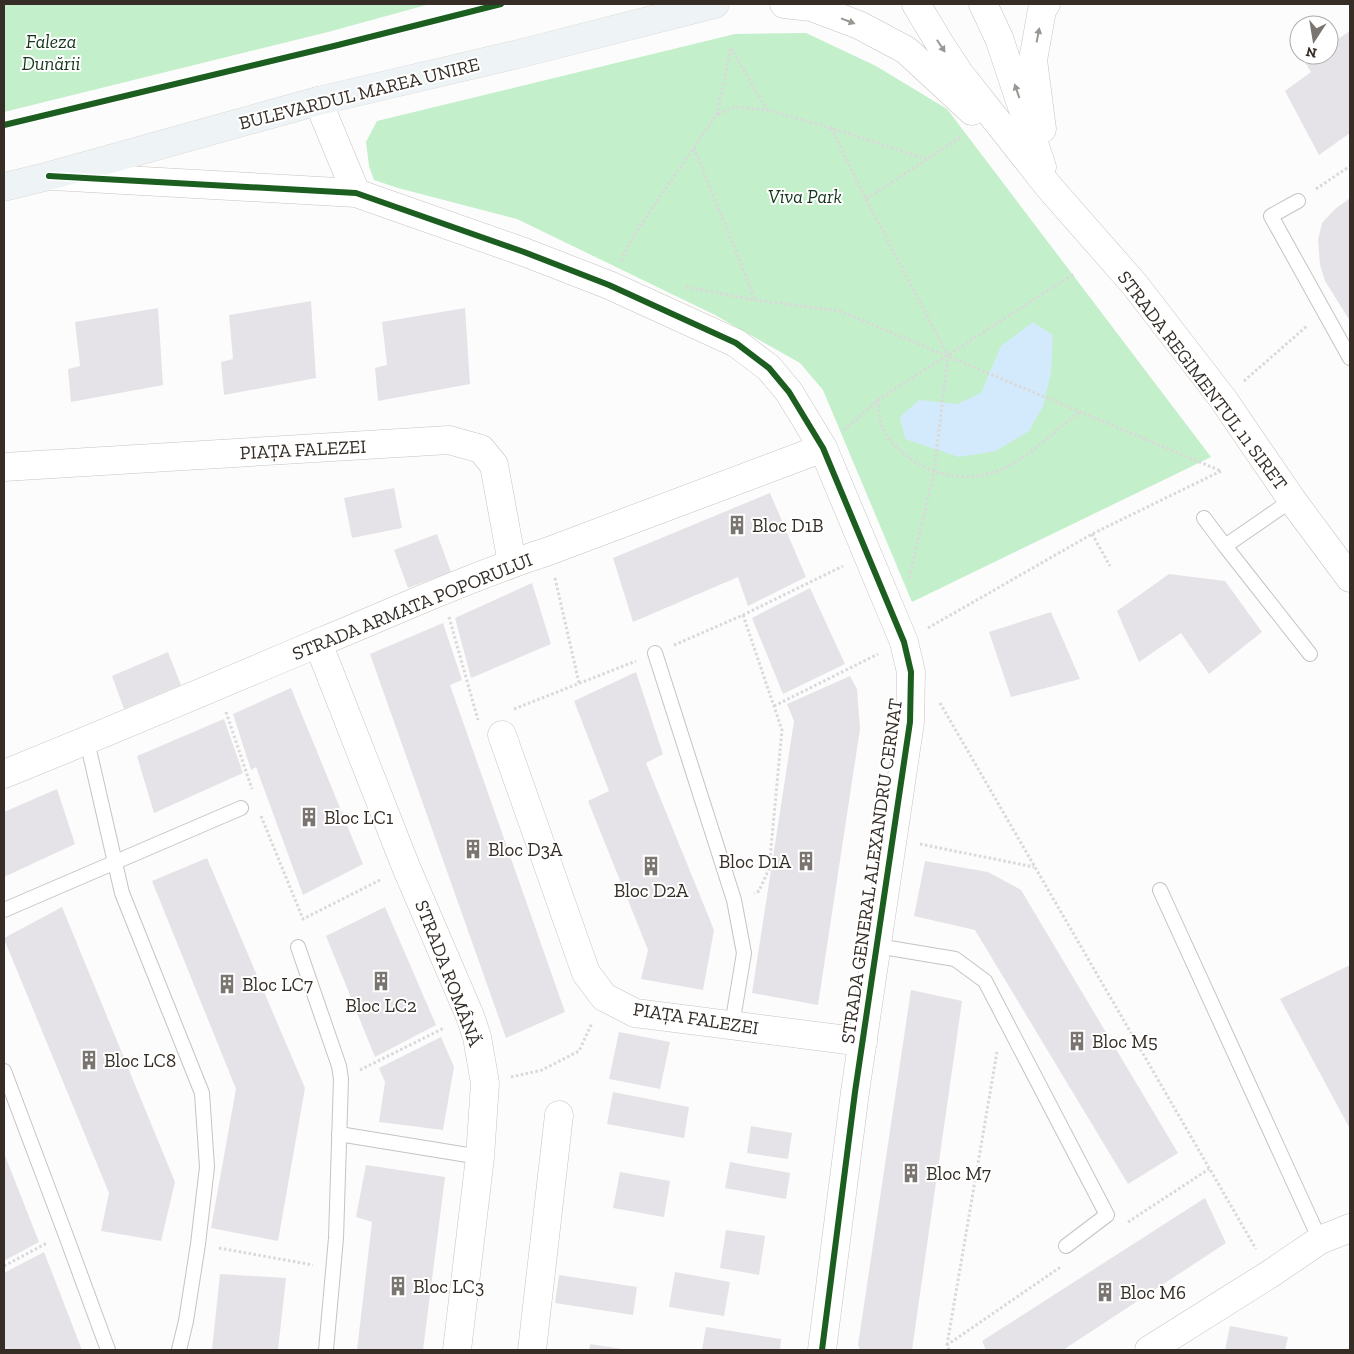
<svg xmlns="http://www.w3.org/2000/svg" width="1354" height="1354" font-family="'Zilla Slab',serif">
<rect width="100%" height="100%" fill="#fcfcfc"/>
<g fill="#c3efca">
<path d="M4,4H430L328,32L4,112Z"/>
<path d="M806,33L876,66L947,109L1211,457L912,602L823,390L800,363L715,315L517,219L398,188L374,180L369,166L366,142L377,121L735,34Z"/>
</g>
<path fill="#d3eafd" d="M1033,322L1053,335L1051,373L1043,406L1029,431L996,451L959,457L905,439L900,417L919,400L957,404L981,393L1001,346Z"/>
<g fill="#e5e3e7">
<path d="M1350,31V133L1319,155L1285,91L1311,72L1304,61L1313,55H1329V45Z"/>
<path d="M1350,198V321L1325,281L1320,265L1318,240L1322,223L1335,209Z"/>
<path d="M311,301L316,378L224,395L221,362L233,359L229,315Z"/>
<path d="M158,308L163,385L71,402L68,369L80,366L75,322Z"/>
<path d="M465,308L470,384L378,401L375,368L387,365L382,322Z"/>
<path d="M394,488L402,528L352,538L344,498Z"/>
<path d="M770,493L806,577L748,606L738,577L633,622L613,558Z"/>
<path d="M437,534L451,572L408,588L394,550Z"/>
<path d="M1169,574L1225,581L1262,632L1209,674L1181,633L1139,662L1117,611Z"/>
<path d="M532,583L551,644L471,678L455,618Z"/>
<path d="M810,588L845,664L783,694L752,618Z"/>
<path d="M1051,612L1080,679L1011,697L989,632Z"/>
<path d="M443,623L462,680L450,685L565,1012L506,1038L370,654Z"/>
<path d="M168,652L181,685L124,709L112,676Z"/>
<path d="M636,672L663,754L646,763L714,930L703,990L641,979L648,950L588,801L609,791L574,701Z"/>
<path d="M850,676L857,689L860,729L818,1005L752,993L794,721L787,704Z"/>
<path d="M291,688L363,864L303,895L256,767L251,770L233,714Z"/>
<path d="M224,719L243,773L154,813L137,756Z"/>
<path d="M57,789L75,844L4,877V812Z"/>
<path d="M207,858L305,1088L278,1241L211,1228L236,1089L152,881Z"/>
<path d="M925,861L988,872L1021,890L1178,1153L1128,1184L975,930L914,916Z"/>
<path d="M62,907L175,1182L161,1241L101,1231L109,1193L4,939V938Z"/>
<path d="M385,907L436,1025L375,1057L326,936Z"/>
<path d="M1350,965V1129L1280,999Z"/>
<path d="M911,990L962,1001L912,1350H860L858,1345Z"/>
<path d="M619,1032L670,1042L660,1089L609,1079Z"/>
<path d="M441,1037L454,1067L443,1130L379,1122L385,1082L379,1068Z"/>
<path d="M613,1092L689,1107L684,1138L607,1124Z"/>
<path d="M751,1126L792,1133L788,1159L747,1153Z"/>
<path d="M4,1153L39,1242L4,1261Z"/>
<path d="M730,1162L790,1173L786,1199L725,1188Z"/>
<path d="M366,1165L445,1177L423,1350H357L372,1222L356,1217Z"/>
<path d="M620,1172L670,1181L664,1217L613,1208Z"/>
<path d="M1205,1198L1226,1243L1063,1350H986L982,1341Z"/>
<path d="M726,1230L765,1236L759,1275L720,1268Z"/>
<path d="M44,1252L82,1350H4V1273Z"/>
<path d="M675,1272L730,1282L724,1316L669,1307Z"/>
<path d="M220,1274L286,1278L278,1350H212Z"/>
<path d="M559,1275L637,1287L633,1315L555,1303Z"/>
<path d="M1230,1326L1288,1337L1285,1350H1225Z"/>
<path d="M706,1327L781,1339L780,1350H702Z"/>
<path d="M590,1344L622,1349V1350H589Z"/>
</g>
<g fill="none" stroke-linecap="round" stroke-linejoin="round">
<defs>
<g id="lane">
<path d="M1298,201L1271,216L1350,358"/>
<path d="M1204,518L1225,546L1310,654"/>
<path d="M1225,546L1292,500"/>
<path d="M655,653L734,900L744,953L732,1025"/>
<path d="M87,741L122,893L202,1093L207,1167L198,1244L186,1321L179,1350"/>
<path d="M1160,890L1320,1240"/>
<path d="M4,910L241,808"/>
<path d="M877,946L955,959L985,981L1107,1215L1066,1246"/>
<path d="M298,947L339,1066L341,1079L336,1238L326,1350"/>
<path d="M4,1071L65,1233L108,1350"/>
<path d="M339,1134L480,1157"/>
</g>
<g id="street">
<path d="M4,467L449,440L481,449L494,465L512,563"/>
<path d="M502,735L586,973L604,997L635,1013L863,1042"/>
<path d="M532,1350L559,1115"/>
<path d="M1149,1350L1270,1274L1320,1240L1350,1228"/>
</g>
<g id="secondary">
<path d="M784,4L811,7L859,25L906,50L972,111"/>
<path d="M916,4L940,44L959,73L1049,187L1135,285L1223,399L1292,500L1350,578"/>
<path d="M983,4L999,38L1042,167"/>
<path d="M318,101L356,193"/>
<path d="M1042,129L1033,60L1042,10L1046,4"/>
<path d="M53,176L356,193L524,252L609,285L736,343L769,368L789,392L823,448L904,642L911,672L910,722L855,1092L822,1350"/>
<path d="M318,643L406,867L470,1016L477,1037L485,1083L480,1157L457,1350"/>
<path d="M4,774C111,731 217,686 323,641C398,610 472,576 549,551L823,448"/>
</g>
<path id="primary" d="M4,187L49,176L318,101L518,54L715,4"/>
</defs>
<use href="#lane" stroke="#c8c3c0" stroke-width="16"/>
<use href="#street" stroke="#c8c3c0" stroke-width="29"/>
<use href="#secondary" stroke="#c8c3c0" stroke-width="29"/>
<use href="#primary" stroke="#dad8d7" stroke-width="29"/>
<g stroke="#dad9d9" stroke-width="3" stroke-dasharray="2.5 2.5" stroke-linecap="butt">
<path d="M731,48L767,110"/>
<path d="M718,114L735,107L767,110L831,128L927,159"/>
<path d="M831,128L866,199L948,356L934,472L909,578"/>
<path d="M694,148L755,299"/>
<path d="M1316,189L1350,166"/>
<path d="M866,199L962,136"/>
<path d="M621,261L634,235L717,114L731,47"/>
<path d="M686,287L755,300L840,311L1221,471"/>
<path d="M1244,381L1307,326"/>
<path d="M878,400C879,409 879,419 882,427C885,435 892,443 898,448C927,477 970,485 1007,467C1032,454 1058,429 1080,411"/>
<path d="M844,430L878,400L1075,273"/>
<path d="M1092,534L1110,566"/>
<path d="M555,578L579,683"/>
<path d="M743,615L782,730L769,869L759,891L754,893"/>
<path d="M449,617L478,720"/>
<path d="M928,628L1092,534L1221,471"/>
<path d="M674,645L743,615L843,566"/>
<path d="M940,703L1256,1249"/>
<path d="M774,706L878,654"/>
<path d="M514,709L636,661"/>
<path d="M226,712L252,789"/>
<path d="M261,816L303,919L382,879"/>
<path d="M920,844L1034,867"/>
<path d="M360,1070L444,1028"/>
<path d="M511,1077L542,1070L579,1051L592,1023"/>
<path d="M1128,1222L1209,1169"/>
<path d="M219,1248L313,1265"/>
<path d="M4,1266L47,1243"/>
<path d="M947,1345L997,1052"/>
<path d="M949,1350L947,1345L1062,1266"/>
</g>
<use href="#lane" stroke="#fff" stroke-width="14"/>
<use href="#street" stroke="#fff" stroke-width="28"/>
<use href="#secondary" stroke="#fff" stroke-width="28"/>
<use href="#primary" stroke="#eef4f6" stroke-width="28"/>
<defs>
<g id="cycleway">
<path d="M4,125L334,46L501,4"/>
<path d="M49,176L356,193L524,252L609,285L736,343L769,368L789,392L823,448L904,642L911,672L910,722L855,1092L822,1350"/>
</g>
</defs>
<use href="#cycleway" stroke="#fff" stroke-width="9"/>
<use href="#cycleway" stroke="#1b5e20" stroke-width="6"/>
</g>
<defs><path id="oneway-solid" d="M-6-.8H1V-3.2L6.5 0L1 3.2V.8H-6Z" transform="scale(1.25)"/></defs>
<g fill="#9a9692">
<use href="#oneway-solid" transform="translate(848 21) rotate(21)"/>
<use href="#oneway-solid" transform="translate(1038 35) rotate(-79)"/>
<use href="#oneway-solid" transform="translate(941 46) rotate(57)"/>
<use href="#oneway-solid" transform="translate(1017 91) rotate(-109)"/>
</g>
<defs>
<symbol id="building-bare" viewBox="-9 -9 18 18"><path d="M-4-6H4V6H1V3H-1V6H-4ZM-2.5-4.3h1.7v1.8h-1.7ZM.8-4.3h1.7v1.8H.8ZM-2.5-1h1.7V.8h-1.7ZM.8-1h1.7V.8H.8Z" fill="#7b7571" stroke="#fff" stroke-width="2.5" paint-order="stroke"/></symbol>
</defs>
<g fill-rule="evenodd">
<use href="#building-bare" x="723" y="511" width="28" height="28"/>
<use href="#building-bare" x="295" y="803" width="28" height="28"/>
<use href="#building-bare" x="459" y="835" width="28" height="28"/>
<use href="#building-bare" x="792" y="847" width="28" height="28"/>
<use href="#building-bare" x="637" y="852" width="28" height="28"/>
<use href="#building-bare" x="367" y="967" width="28" height="28"/>
<use href="#building-bare" x="213" y="970" width="28" height="28"/>
<use href="#building-bare" x="1063" y="1027" width="28" height="28"/>
<use href="#building-bare" x="75" y="1046" width="28" height="28"/>
<use href="#building-bare" x="897" y="1159" width="28" height="28"/>
<use href="#building-bare" x="384" y="1272" width="28" height="28"/>
<use href="#building-bare" x="1091" y="1278" width="28" height="28"/>
</g>
<g text-anchor="middle" stroke-width="4" stroke-linejoin="round" paint-order="stroke">
<g font-size="19" font-style="italic" fill="#13361b" stroke="#fff">
<text x="51" y="48">Faleza<tspan x="51" dy="22">Dunării</tspan></text>
<text x="805" y="203">Viva Park</text>
</g>
<g font-size="19" fill="#352d26" stroke="#fff">
<text transform="translate(359 93) rotate(-14)" y="7">BULEVARDUL MAREA UNIRE</text>
<text transform="translate(1203 380) rotate(53)" y="7">STRADA REGIMENTUL 11 SIRET</text>
<text transform="translate(303 449) rotate(-3)" y="7">PIAȚA FALEZEI</text>
<text transform="translate(412 606) rotate(-22)" y="7">STRADA ARMATA POPORULUI</text>
<text transform="translate(871 871) rotate(-82)" y="7">STRADA GENERAL ALEXANDRU CERNAT</text>
<text transform="translate(449 973) rotate(69)" y="7">STRADA ROMÂNĂ</text>
<text transform="translate(696 1018) rotate(9)" y="7">PIAȚA FALEZEI</text>
</g>
<g font-size="19" fill="#352d26" stroke="#fff" text-anchor="start">
<text x="752" y="532">Bloc D1B</text>
<text x="324" y="824">Bloc LC1</text>
<text x="488" y="856">Bloc D3A</text>
<text x="791" y="868" text-anchor="end">Bloc D1A</text>
<text x="651" y="897" text-anchor="middle">Bloc D2A</text>
<text x="242" y="991">Bloc LC7</text>
<text x="381" y="1012" text-anchor="middle">Bloc LC2</text>
<text x="1092" y="1048">Bloc M5</text>
<text x="104" y="1067">Bloc LC8</text>
<text x="926" y="1180">Bloc M7</text>
<text x="413" y="1293">Bloc LC3</text>
<text x="1120" y="1299">Bloc M6</text>
</g>
</g>
<rect width="1354" height="1354" fill="none" stroke="#352d26" stroke-width="10"/>
<g transform="translate(1314 40) rotate(192)"><circle r="24" fill="#ffffff" stroke="#aeaba8"/>
<path d="M0-4L9 19L0 12L-9 19Z" fill="#7b7571"/>
<text y="-8" font-size="14" font-weight="bold" text-anchor="middle" fill="#352d26">N</text>
</g>
</svg>
